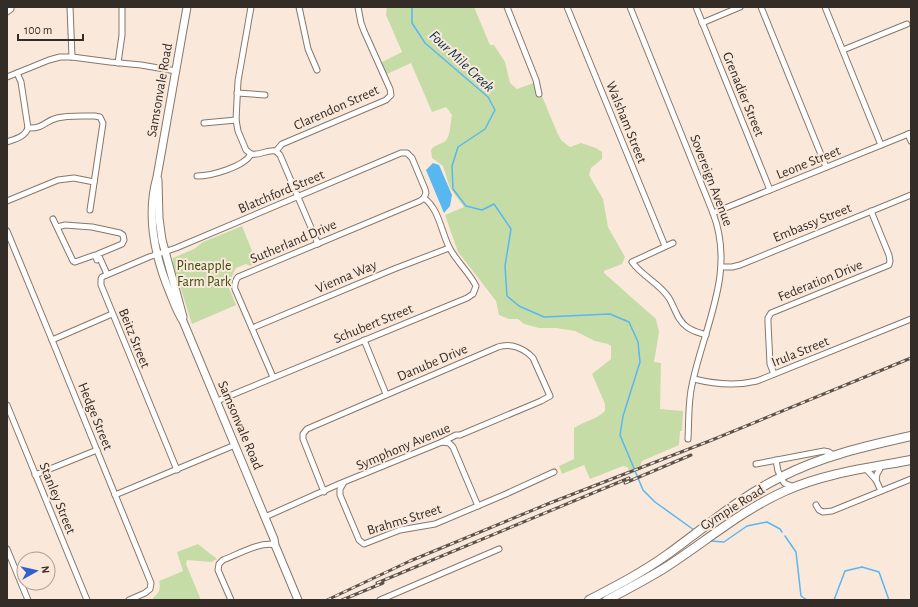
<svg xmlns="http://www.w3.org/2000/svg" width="918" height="607" font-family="'Alegreya Sans',sans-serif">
<rect width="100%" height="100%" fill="#fae9db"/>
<g fill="#c6dca7">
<path d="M387,7H474L490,45H494L505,62L510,83L517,89L536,82L557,132L561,140L570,147L581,143L596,148L602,152V159L591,168L589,175L603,199L608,227L625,257L622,264L604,271V273L656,319L659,332L654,362L661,363L660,409L683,411L682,431H680L679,445L642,461L640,466L629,470L627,467L623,466L590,479L584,465L562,474L559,466L574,459V428C584,421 596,420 605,411V404L592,374L611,359V346L608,344L595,341L575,331L556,328H539L524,324L518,319H509L499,315L496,301L458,252L445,215L464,207L450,188L443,166L432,158L431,150C434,145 439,145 444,142C451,138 450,123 452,115L446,107L432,112L411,63L385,75L380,63L402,52L386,15Z"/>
<path d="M242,226L257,263L250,266L246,264L236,268L230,280L229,288L236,305L192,324L173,264V258L194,249L203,242Z"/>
<path d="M198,544L217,559L211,562L187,560L186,564L201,600H153V598C159,593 161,589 159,581L183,571L177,552Z"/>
</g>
<path fill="#58b7ef" d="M433,163L439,165L452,195L450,206L444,213L426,170Z"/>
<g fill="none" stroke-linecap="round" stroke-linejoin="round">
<g stroke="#58b7ef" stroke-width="1.5">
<path d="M412,7V23L425,43L488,97L495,110L485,129L458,147L452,166L453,189L466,206L482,210L494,204L511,229L505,266L507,296L519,306L544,317L610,314L629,322L638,342L640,362L623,416L620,435L643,490L655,502L694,530"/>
<path d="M785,536L796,552L801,596L807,600"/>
<path d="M711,541L724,542L747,526L767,522L780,529L782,532"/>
<path d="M834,600L845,571L862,567L879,572L889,600"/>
</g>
<defs>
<g id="minor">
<path d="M70,7L72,57"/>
<path d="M299,7L308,49L317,70"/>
<path d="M507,7L536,80L539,94"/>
<path d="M567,7L665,246"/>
<path d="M630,7L713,213C736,273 704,326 692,385C688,402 689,421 688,439"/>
<path d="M696,7L770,190"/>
<path d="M761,7L826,167"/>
<path d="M825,7L881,145"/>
<path d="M7,12L11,9V7"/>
<path d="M702,23L740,7"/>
<path d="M843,50L907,24"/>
<path d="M118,63L122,35V7"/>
<path d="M17,73L21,82L28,128"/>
<path d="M7,77L49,60L60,57H72L110,62L141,65L176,71"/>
<path d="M237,93L265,95"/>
<path d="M204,123L236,120"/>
<path d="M28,128C43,129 45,121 57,118C68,115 83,116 95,116L100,117L103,123L90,210"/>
<path d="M908,134L911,141"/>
<path d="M7,142C15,139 25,137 28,128"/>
<path d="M276,151L280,155L318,244"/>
<path d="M251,154C260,156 267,149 276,151L282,144L386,100L391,95L390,89L364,31L361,23L358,7"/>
<path d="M251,154L246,150L238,131L236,120L238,81L251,7"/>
<path d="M197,176C211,176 244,167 251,154"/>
<path d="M7,201L58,180L74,178L94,182"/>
<path d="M713,213L911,133"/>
<path d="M53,219L73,261L75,262L95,255L97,260"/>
<path d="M57,227L65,225L92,227L120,233L123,235L124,240L122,244L98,254L107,274"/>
<path d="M7,231L52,340L151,583L150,589L145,593L129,600"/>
<path d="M673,243L632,262C642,276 659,283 669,298C675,308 677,320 687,327C692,331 700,333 706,335"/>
<path d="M721,267H732L740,265L911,195"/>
<path d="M252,328L394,269L449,248"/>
<path d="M52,340L112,314"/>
<path d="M364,340L386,394"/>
<path d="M774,374L770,364L768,323V318L771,313L889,265L890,261L889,255L871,211"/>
<path d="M273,377L235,289C234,284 235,281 238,277L420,201L424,198"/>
<path d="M694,379C714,384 736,386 757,381L911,319"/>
<path d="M217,401L467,298L473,294L476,286C469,272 456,261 449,247C441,231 439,209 424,198"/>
<path d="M7,405L87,600"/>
<path d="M442,442L449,443L453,447L478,506"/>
<path d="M776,460L778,471L784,483L794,487"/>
<path d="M756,464L824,451L829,452L833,455"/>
<path d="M865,468L876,480L881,491"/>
<path d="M177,470L101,285V279L102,277L149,257L176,248L401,153H407L412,158L425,189L426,193L424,198"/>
<path d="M35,475L97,450"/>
<path d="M876,480L877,474L882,465"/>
<path d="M343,484L340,489V495L359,540L364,544L400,530L435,524L506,494L554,472"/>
<path d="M115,495L235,445"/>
<path d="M816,505L819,510L823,512L832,511L911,479"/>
<path d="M265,517L339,484L442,442L456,435H460L541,401L550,396L533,358C524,348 511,343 498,347L307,429L303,434V439L324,492"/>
<path d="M7,549L28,600"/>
<path d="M231,600L218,570L219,564L223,560C237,555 260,541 275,545"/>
<path d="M380,600L499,549"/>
</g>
<g id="major">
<path d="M187,7L157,177C146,216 155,257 170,293C174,303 177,312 183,321L274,539L275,545L298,600"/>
<path d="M158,180L159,218L162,240L183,317"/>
</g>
<g id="highway">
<path d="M589,600C616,586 643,572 668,554C704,528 740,497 781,477C822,456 866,446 911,436"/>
<path d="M607,600C626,590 645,580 663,569C704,543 740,511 785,491C825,473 868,468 911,460"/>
</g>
</defs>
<use href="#minor" stroke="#86776b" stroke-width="7"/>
<use href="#major" stroke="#86776b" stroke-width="9"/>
<use href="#highway" stroke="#86776b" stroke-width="10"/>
<use href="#minor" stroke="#fff" stroke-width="5"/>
<use href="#major" stroke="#fff" stroke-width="7"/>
<use href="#highway" stroke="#fff" stroke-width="8"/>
<defs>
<g id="rail">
<path d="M625,483L691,455"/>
<path d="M377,583L629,478"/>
<path d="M327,600L410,561L550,503L712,440L911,358"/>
<path d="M342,600L383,583"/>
</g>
</defs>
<use href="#rail" stroke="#5b524b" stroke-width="3"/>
<use href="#rail" stroke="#fae9db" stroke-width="1.5" stroke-dasharray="4.5" stroke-linecap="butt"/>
</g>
<g text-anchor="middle" stroke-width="4" stroke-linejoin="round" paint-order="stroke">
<g font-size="14" fill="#332c27" stroke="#fae9db">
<text transform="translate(159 90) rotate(-80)" y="5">Samsonvale Road</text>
<text transform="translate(744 94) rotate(68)" y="5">Grenadier Street</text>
<text transform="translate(336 107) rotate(-24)" y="5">Clarendon Street</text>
<text transform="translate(627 122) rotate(68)" y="5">Walsham Street</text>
<text transform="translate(808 162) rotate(-22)" y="5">Leone Street</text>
<text transform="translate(712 180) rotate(69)" y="5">Sovereign Avenue</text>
<text transform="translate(281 191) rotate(-23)" y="5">Blatchford Street</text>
<text transform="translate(812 222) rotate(-22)" y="5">Embassy Street</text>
<text transform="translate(293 241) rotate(-23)" y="5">Sutherland Drive</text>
<text transform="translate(346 276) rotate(-23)" y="5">Vienna Way</text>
<text transform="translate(820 280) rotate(-22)" y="5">Federation Drive</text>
<text transform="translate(373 323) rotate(-22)" y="5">Schubert Street</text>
<text transform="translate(135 338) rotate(68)" y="5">Beitz Street</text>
<text transform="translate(800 351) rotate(-22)" y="5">Irula Street</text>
<text transform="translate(432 362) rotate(-23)" y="5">Danube Drive</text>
<text transform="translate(96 416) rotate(68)" y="5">Hedge Street</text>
<text transform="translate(241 425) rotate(67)" y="5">Samsonvale Road</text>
<text transform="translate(403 446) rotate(-23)" y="5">Symphony Avenue</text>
<text transform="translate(58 498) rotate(68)" y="5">Stanley Street</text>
<text transform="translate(732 507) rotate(-32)" y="5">Gympie Road</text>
<text transform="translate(404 519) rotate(-17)" y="5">Brahms Street</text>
</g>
<g font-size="14" fill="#374c0b" stroke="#fae9db">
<text x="204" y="270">Pineapple<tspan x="204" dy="16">Farm Park</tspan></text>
</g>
<g font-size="15" font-style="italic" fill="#063148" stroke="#fae9db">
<text transform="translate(462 61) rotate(43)" y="5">Four Mile Creek</text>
</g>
</g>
<rect width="918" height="607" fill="none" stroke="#332c27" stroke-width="16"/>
<g transform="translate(36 571) rotate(82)"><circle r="19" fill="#fae9db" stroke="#aa9d93"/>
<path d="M0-3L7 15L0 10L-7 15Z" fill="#3060cf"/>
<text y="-6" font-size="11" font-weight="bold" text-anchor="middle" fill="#332c27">N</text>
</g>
<path d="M18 34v6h65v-6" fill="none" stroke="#332c27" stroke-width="2"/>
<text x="24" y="34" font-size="12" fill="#332c27" stroke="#fae9db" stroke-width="3" paint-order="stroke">100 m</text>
</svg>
